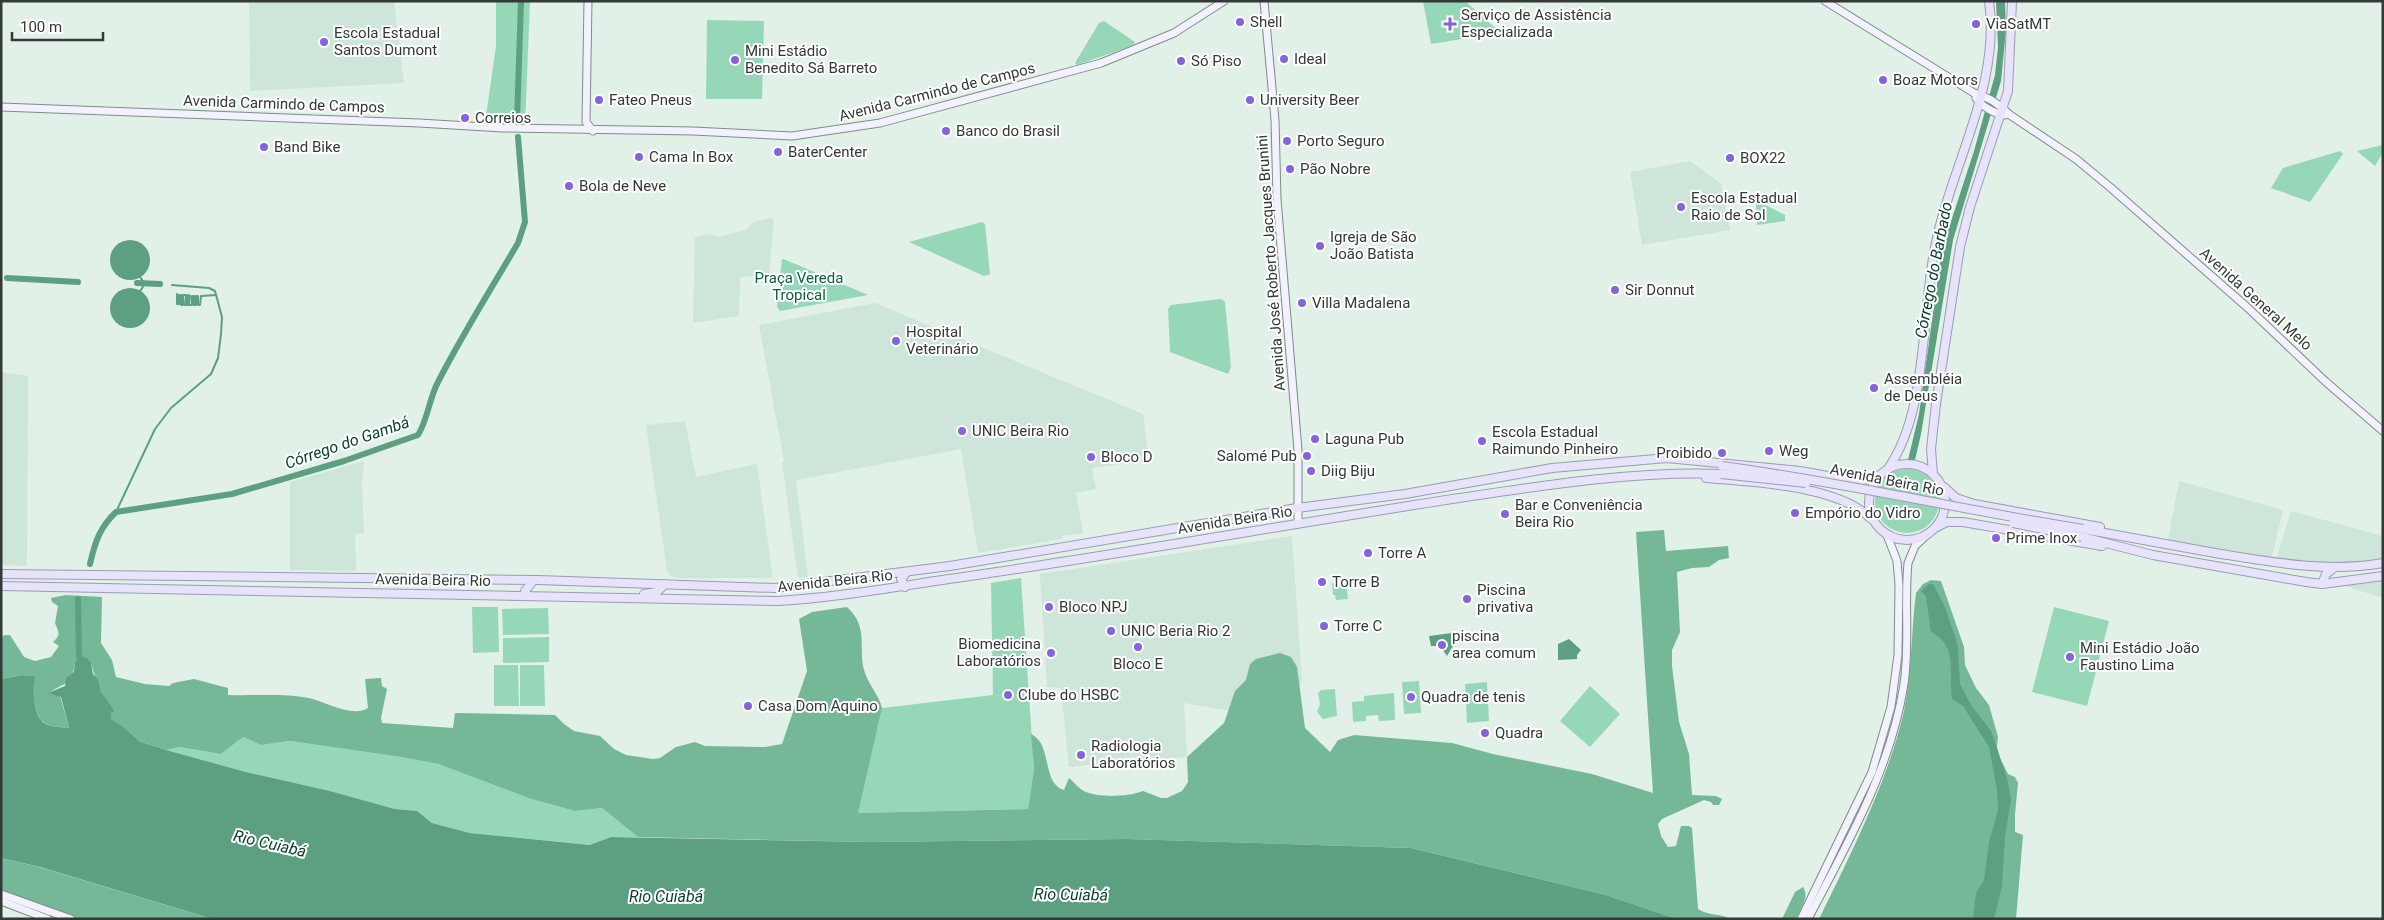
<svg xmlns="http://www.w3.org/2000/svg" width="2384" height="920" font-family="Roboto,sans-serif">
<rect width="100%" height="100%" fill="#e1f1e8"/>
<g fill="#cee5d9">
<path d="M249,1H394L404,83L250,91Z"/>
<path d="M1690,161L1721,184L1730,230L1642,245L1630,172Z"/>
<path d="M772,218L774,219L769,275L740,277L739,316L693,323L695,237L709,234L717,237L746,230L753,222Z"/>
<path d="M875,303L1143,414L1149,460L1092,468L1096,489L1076,493L1083,533L1062,536V539L978,553L961,449L796,480L808,577L798,578L782,462L784,461L759,325Z"/>
<path d="M1,372L28,376L27,566L1,565Z"/>
<path d="M685,421L696,477L757,464L773,578H677L671,576L667,570L646,425Z"/>
<path d="M364,461L362,485L364,533L355,534L356,571L290,570V482Z"/>
<path d="M2179,481L2283,510L2271,560L2168,540Z"/>
<path d="M2291,511L2383,536V559L2345,564L2276,560Z"/>
<path d="M1292,536L1302,682L1272,718L1184,703L1187,757L1069,767L1061,688L1047,687L1040,574Z"/>
<path d="M2383,581V598L2339,584Z"/>
</g>
<g fill="#96d7b8">
<path d="M496,1H530L525,127L485,123L496,46Z"/>
<path d="M1423,1H1465L1501,33L1431,44Z"/>
<path d="M707,20L764,21L762,99H706Z"/>
<path d="M1104,21L1135,42L1134,45L1077,65L1075,63L1099,23Z"/>
<path d="M2383,145V152L2375,166L2357,151Z"/>
<path d="M2340,151L2343,154L2310,202L2271,188L2283,168Z"/>
<path d="M1756,200L1785,215V221L1757,225Z"/>
<path d="M982,222L985,224L990,274L984,276L909,242Z"/>
<path d="M782,259L786,260L868,295L780,311L777,307Z"/>
<path d="M1221,299L1225,302L1231,367L1228,374L1170,352L1168,309L1171,305Z"/>
<circle cx="1907" cy="501" r="32"/>
<path d="M1346,577L1348,599L1336,600L1335,595H1333L1332,583H1334V578Z"/>
<path d="M1021,578L1034,769L1028,809L857,813L882,708L993,695L991,583Z"/>
<path d="M472,607H498L499,652L473,653Z"/>
<path d="M2054,607L2109,621L2087,706L2032,692Z"/>
<path d="M548,608L549,634L503,635L502,609Z"/>
<path d="M549,637V662L503,663V638Z"/>
<path d="M494,665H518L519,706H494Z"/>
<path d="M520,665H544L545,706H520Z"/>
<path d="M1419,681L1421,713L1404,714L1402,682Z"/>
<path d="M1487,682L1489,721L1467,723L1465,684Z"/>
<path d="M1590,686L1620,714L1590,747L1560,721Z"/>
<path d="M1335,689L1337,716L1323,719L1317,712L1320,704L1318,693L1321,690Z"/>
<path d="M1394,693L1395,720L1379,721L1378,715L1366,716V721L1353,722L1352,702L1364,701V696Z"/>
<path d="M243,737L261,745L290,741L401,757L438,764L531,799L575,811L602,808L638,837H611L591,845L470,833L432,823L416,811L395,809L330,791L246,772L166,750L179,747L221,754Z"/>
</g>
<g fill="#75b898">
<path d="M1664,530L1666,551L1728,546L1729,558L1719,560L1709,567L1692,568L1677,572L1680,632L1672,650V666L1679,722L1689,754L1692,795L1716,796L1722,799L1719,805H1713L1711,802L1704,800L1662,819L1658,824L1661,836L1668,847L1676,846L1681,826H1689L1692,828L1698,909C1709,916 1720,913 1731,919H1677L1606,895L1411,848L1127,839L871,842L638,837L602,808L575,811L531,799L438,764L401,757L290,741L261,745L243,737L221,754L179,747L166,750L139,741L123,726L111,719V714L115,711C112,706 107,703 104,698C100,691 93,671 91,663H75C72,686 64,682 49,693L60,696L69,728C63,727 51,727 46,724C33,717 32,689 34,676L22,675L1,679V638L4,635H10L24,657L35,661L51,657L59,646L53,642C62,634 58,632 55,623L58,606L52,602L51,598L66,595L102,597L101,643L112,660L116,677L145,684L169,686L173,683L194,679L228,688V695C254,696 283,693 309,698C326,702 352,718 368,708L365,679L381,678L382,686L387,689L381,718L382,723L453,728L455,713L555,715L564,724L574,731L600,736L614,749L626,755L653,759L660,758L676,747L695,742L705,746L765,747L782,744L807,671L799,619L812,612L847,607C870,628 857,649 865,673C869,685 879,695 882,708L858,813L1028,809L1034,769L1031,734C1053,744 1041,783 1064,790L1069,778C1074,782 1078,788 1084,791C1098,798 1128,797 1143,791L1161,798H1167L1182,791L1188,782L1187,757L1224,723L1235,691L1246,680L1250,664L1256,659L1280,653L1291,657L1297,667L1305,728L1330,752L1338,740L1354,735L1452,743L1493,754L1592,774L1653,793L1636,532Z"/>
<path d="M1931,580L1941,581L1964,647L1965,665L1976,688L1989,705L1998,737L1997,747L2000,758L2008,774L2015,777L2018,783L2015,814V832L2023,835L2016,919H1819C1850,856 1889,778 1904,711C1912,673 1911,632 1916,593L1923,584Z"/>
<path d="M1,858L39,867L213,919H78L1,891Z"/>
<path d="M1803,887C1810,897 1800,909 1796,919H1782L1795,892Z"/>
</g>
<g fill="#5c9f81">
<path d="M1996,1H2005L2006,30L2001,81L1953,240L1921,434L1915,460H1908L1919,414L1942,249L1974,151L1995,75L1998,47Z"/>
<circle cx="130" cy="260" r="20"/>
<circle cx="130" cy="308" r="20"/>
<path d="M1929,584H1933L1945,607L1958,646L1960,684L1971,705L1991,731L2007,778L2011,799L2005,837L2002,886L1994,919H1973L1976,893L1984,880L1989,842L1998,811L1997,790L1989,747L1963,706L1952,699C1948,673 1959,646 1931,632L1926,597L1921,591Z"/>
<path d="M1452,633L1454,644L1447,656L1440,646H1431L1429,636Z"/>
<path d="M1569,639L1581,650L1577,655V659L1558,660V644Z"/>
<path d="M79,656L87,658L91,663L93,674L98,680L101,692L115,711L111,714V719L123,726L139,741L166,750L246,772L330,791L395,809L417,811L432,823L470,833L590,845L611,837L871,842L1127,839L1411,848L1606,895L1677,919H213L40,867L1,858V679L22,675L35,676C32,689 33,721 48,725C55,727 62,727 69,728L61,697L48,693L65,686L66,678L74,672L75,663Z"/>
</g>
<g fill="none" stroke-linecap="round" stroke-linejoin="round">
<g stroke="#5c9f81" stroke-width="2">
<path d="M140,291L145,284L140,277"/>
<path d="M177,294V304H179V295H181V305H183V295H186L185,305H187L188,295L190,296L189,305H192V296H194V305H196V296H198V305H200L201,296L216,295"/>
<path d="M116,512L155,429L171,408L211,374L218,358L221,334L222,317L215,291L209,288L172,285"/>
</g>
<g stroke="#5c9f81" stroke-width="6">
<path d="M517,121L521,1"/>
<path d="M7,278L78,282"/>
<path d="M137,283L160,284"/>
<path d="M90,564C95,542 100,527 116,512L232,494L344,461L418,435C428,419 429,399 438,382C462,335 491,289 518,243L525,222L518,137"/>
<path d="M78,599L79,656"/>
</g>
<defs>
<g id="secondary">
<path d="M588,1L586,122L593,131"/>
<path d="M1264,1L1275,120L1277,199L1298,450V524"/>
<path d="M1825,1L1974,93C1988,96 2000,105 2010,115L2076,159L2111,188L2248,308L2326,382L2383,431"/>
<path d="M1976,98C1980,105 1996,115 2005,115"/>
<path d="M1,107L419,123L503,128L693,131L792,136L880,123L1101,63L1174,33L1224,1"/>
<path d="M1,894L71,919"/>
<path d="M1,901L48,919"/>
<path d="M1801,919L1872,772L1891,707L1898,655L1899,585L1897,561L1887,535"/>
<path d="M1808,919C1847,844 1891,769 1904,684C1910,644 1904,603 1908,563L1915,546L1930,532"/>
</g>
<g id="primary">
<circle cx="1907" cy="502" r="38"/>
<path d="M1887,470C1928,414 1921,315 1935,247C1951,165 2001,86 1989,1"/>
<path d="M1933,474L1931,449L1936,404L1960,247L1970,207L2008,91L2012,1"/>
<path d="M1706,478C1750,482 1840,485 1871,519"/>
<path d="M1944,487L1956,498L1974,504L2100,527"/>
<path d="M1937,527L1947,522H1963L2102,546"/>
<path d="M2083,529C2127,537 2171,545 2215,553C2271,562 2327,573 2383,563"/>
<path d="M2082,537L2153,555L2306,582L2322,584L2383,576"/>
<path d="M1,574L538,580L775,588L950,566L1297,508L1405,494L1552,468L1667,458L1800,471L1855,481L1870,479L1880,475"/>
<path d="M2322,584L2326,574L2335,567"/>
<path d="M1,586L778,601C845,597 910,584 977,575C1138,551 1298,523 1459,498C1546,485 1633,471 1721,474"/>
<path d="M905,587L901,579L907,572"/>
<path d="M644,594L657,592L665,584"/>
<path d="M527,596L525,591L533,581"/>
</g>
</defs>
<use href="#secondary" stroke="#7e8d85" stroke-width="9"/>
<use href="#primary" stroke="#9d9bb3" stroke-width="10"/>
<use href="#secondary" stroke="#f3f1fd" stroke-width="7"/>
<use href="#primary" stroke="#e6e3fa" stroke-width="8"/>
<defs>
<g id="primary-bridge">
<path d="M1722,466C1843,482 1962,510 2083,529"/>
<path d="M1721,474L1806,483"/>
<path d="M2013,523L2082,537"/>
</g>
</defs>
<use href="#primary-bridge" stroke="#9d9bb3" stroke-width="10" stroke-linecap="butt"/>
<use href="#primary-bridge" stroke="#e6e3fa" stroke-width="8"/>
</g>
<g fill="#8463de" stroke="#fff" stroke-width="2">
<circle cx="1240" cy="22" r="5"/>
<path d="M1447.5 16.5h5v5h5v5h-5v5h-5v-5h-5v-5h5z"/>
<circle cx="1976" cy="24" r="5"/>
<circle cx="324" cy="42" r="5"/>
<circle cx="1284" cy="59" r="5"/>
<circle cx="735" cy="60" r="5"/>
<circle cx="1181" cy="61" r="5"/>
<circle cx="1883" cy="80" r="5"/>
<circle cx="599" cy="100" r="5"/>
<circle cx="1250" cy="100" r="5"/>
<circle cx="465" cy="118" r="5"/>
<circle cx="946" cy="131" r="5"/>
<circle cx="1287" cy="141" r="5"/>
<circle cx="264" cy="147" r="5"/>
<circle cx="778" cy="152" r="5"/>
<circle cx="639" cy="157" r="5"/>
<circle cx="1730" cy="158" r="5"/>
<circle cx="1290" cy="169" r="5"/>
<circle cx="569" cy="186" r="5"/>
<circle cx="1681" cy="207" r="5"/>
<circle cx="1320" cy="246" r="5"/>
<circle cx="1615" cy="290" r="5"/>
<circle cx="1302" cy="303" r="5"/>
<circle cx="896" cy="341" r="5"/>
<circle cx="1874" cy="388" r="5"/>
<circle cx="962" cy="431" r="5"/>
<circle cx="1315" cy="439" r="5"/>
<circle cx="1482" cy="441" r="5"/>
<circle cx="1769" cy="451" r="5"/>
<circle cx="1722" cy="453" r="5"/>
<circle cx="1307" cy="456" r="5"/>
<circle cx="1091" cy="457" r="5"/>
<circle cx="1311" cy="471" r="5"/>
<circle cx="1795" cy="513" r="5"/>
<circle cx="1505" cy="514" r="5"/>
<circle cx="1996" cy="538" r="5"/>
<circle cx="1368" cy="553" r="5"/>
<circle cx="1322" cy="582" r="5"/>
<circle cx="1467" cy="599" r="5"/>
<circle cx="1049" cy="607" r="5"/>
<circle cx="1324" cy="626" r="5"/>
<circle cx="1111" cy="631" r="5"/>
<circle cx="1442" cy="645" r="5"/>
<circle cx="1138" cy="647" r="5"/>
<circle cx="1051" cy="653" r="5"/>
<circle cx="2070" cy="657" r="5"/>
<circle cx="1008" cy="695" r="5"/>
<circle cx="1411" cy="697" r="5"/>
<circle cx="748" cy="706" r="5"/>
<circle cx="1485" cy="733" r="5"/>
<circle cx="1081" cy="755" r="5"/>
</g>
<g text-anchor="middle" stroke-width="4" stroke-linejoin="round" paint-order="stroke">
<g font-size="15" fill="#333936" stroke="#fff" text-anchor="start">
<text x="1461" y="20">Serviço de Assistência<tspan x="1461" dy="17">Especializada</tspan></text>
<text x="1250" y="27">Shell</text>
<text x="1986" y="29">ViaSatMT</text>
<text x="334" y="38">Escola Estadual<tspan x="334" dy="17">Santos Dumont</tspan></text>
<text x="745" y="56">Mini Estádio<tspan x="745" dy="17">Benedito Sá Barreto</tspan></text>
<text x="1294" y="64">Ideal</text>
<text x="1191" y="66">Só Piso</text>
<text x="1893" y="85">Boaz Motors</text>
<text x="609" y="105">Fateo Pneus</text>
<text x="1260" y="105">University Beer</text>
<text x="475" y="123">Correios</text>
<text x="956" y="136">Banco do Brasil</text>
<text x="1297" y="146">Porto Seguro</text>
<text x="274" y="152">Band Bike</text>
<text x="788" y="157">BaterCenter</text>
<text x="649" y="162">Cama In Box</text>
<text x="1740" y="163">BOX22</text>
<text x="1300" y="174">Pão Nobre</text>
<text x="579" y="191">Bola de Neve</text>
<text x="1691" y="203">Escola Estadual<tspan x="1691" dy="17">Raio de Sol</tspan></text>
<text x="1330" y="242">Igreja de São<tspan x="1330" dy="17">João Batista</tspan></text>
<text x="1625" y="295">Sir Donnut</text>
<text x="1312" y="308">Villa Madalena</text>
<text x="906" y="337">Hospital<tspan x="906" dy="17">Veterinário</tspan></text>
<text x="1884" y="384">Assembléia<tspan x="1884" dy="17">de Deus</tspan></text>
<text x="972" y="436">UNIC Beira Rio</text>
<text x="1492" y="437">Escola Estadual<tspan x="1492" dy="17">Raimundo Pinheiro</tspan></text>
<text x="1325" y="444">Laguna Pub</text>
<text x="1779" y="456">Weg</text>
<text x="1712" y="458" text-anchor="end">Proibido</text>
<text x="1297" y="461" text-anchor="end">Salomé Pub</text>
<text x="1101" y="462">Bloco D</text>
<text x="1321" y="476">Diig Biju</text>
<text x="1515" y="510">Bar e Conveniência<tspan x="1515" dy="17">Beira Rio</tspan></text>
<text x="1805" y="518">Empório do Vidro</text>
<text x="2006" y="543">Prime Inox</text>
<text x="1378" y="558">Torre A</text>
<text x="1332" y="587">Torre B</text>
<text x="1477" y="595">Piscina<tspan x="1477" dy="17">privativa</tspan></text>
<text x="1059" y="612">Bloco NPJ</text>
<text x="1334" y="631">Torre C</text>
<text x="1121" y="636">UNIC Beria Rio 2</text>
<text x="1452" y="641">piscina<tspan x="1452" dy="17">area comum</tspan></text>
<text x="1041" y="649" text-anchor="end">Biomedicina<tspan x="1041" dy="17">Laboratórios</tspan></text>
<text x="2080" y="653">Mini Estádio João<tspan x="2080" dy="17">Faustino Lima</tspan></text>
<text x="1138" y="669" text-anchor="middle">Bloco E</text>
<text x="1018" y="700">Clube do HSBC</text>
<text x="1421" y="702">Quadra de tenis</text>
<text x="758" y="711">Casa Dom Aquino</text>
<text x="1495" y="738">Quadra</text>
<text x="1091" y="751">Radiologia<tspan x="1091" dy="17">Laboratórios</tspan></text>
</g>
<g font-size="15" fill="#333936" stroke="#fff">
<text transform="translate(937 92) rotate(-14)" y="5">Avenida Carmindo de Campos</text>
<text transform="translate(284 104) rotate(2)" y="5">Avenida Carmindo de Campos</text>
<text transform="translate(1271 263) rotate(-94)" y="5">Avenida José Roberto Jacques Brunini</text>
<text transform="translate(2256 299) rotate(42)" y="5">Avenida General Melo</text>
<text transform="translate(1887 480) rotate(11)" y="5">Avenida Beira Rio</text>
<text transform="translate(1235 520) rotate(-9)" y="5">Avenida Beira Rio</text>
<text transform="translate(433 580) rotate(1)" y="5">Avenida Beira Rio</text>
<text transform="translate(835 581) rotate(-6)" y="5">Avenida Beira Rio</text>
</g>
<g font-size="15" fill="#096042" stroke="#fff">
<text x="799" y="283">Praça Vereda<tspan x="799" dy="17">Tropical</tspan></text>
</g>
<g font-size="16" font-style="italic" fill="#043f2a" stroke="#fff">
<text transform="translate(1933 270) rotate(-79)" y="6">Córrego do Barbado</text>
<text transform="translate(347 442) rotate(-19)" y="6">Córrego do Gambá</text>
<text transform="translate(270 843) rotate(13)" y="6">Rio Cuiabá</text>
<text transform="translate(1071 894) rotate(1)" y="6">Rio Cuiabá</text>
<text x="666" y="902">Rio Cuiabá</text>
</g>
</g>
<rect width="2384" height="920" fill="none" stroke="#333936" stroke-width="5"/>
<path d="M12 32v8h91v-8" fill="none" stroke="#333936" stroke-width="2.5"/>
<text x="20" y="32" font-size="15" fill="#333936" stroke="#ffffff" stroke-width="4" paint-order="stroke">100 m</text>
</svg>
